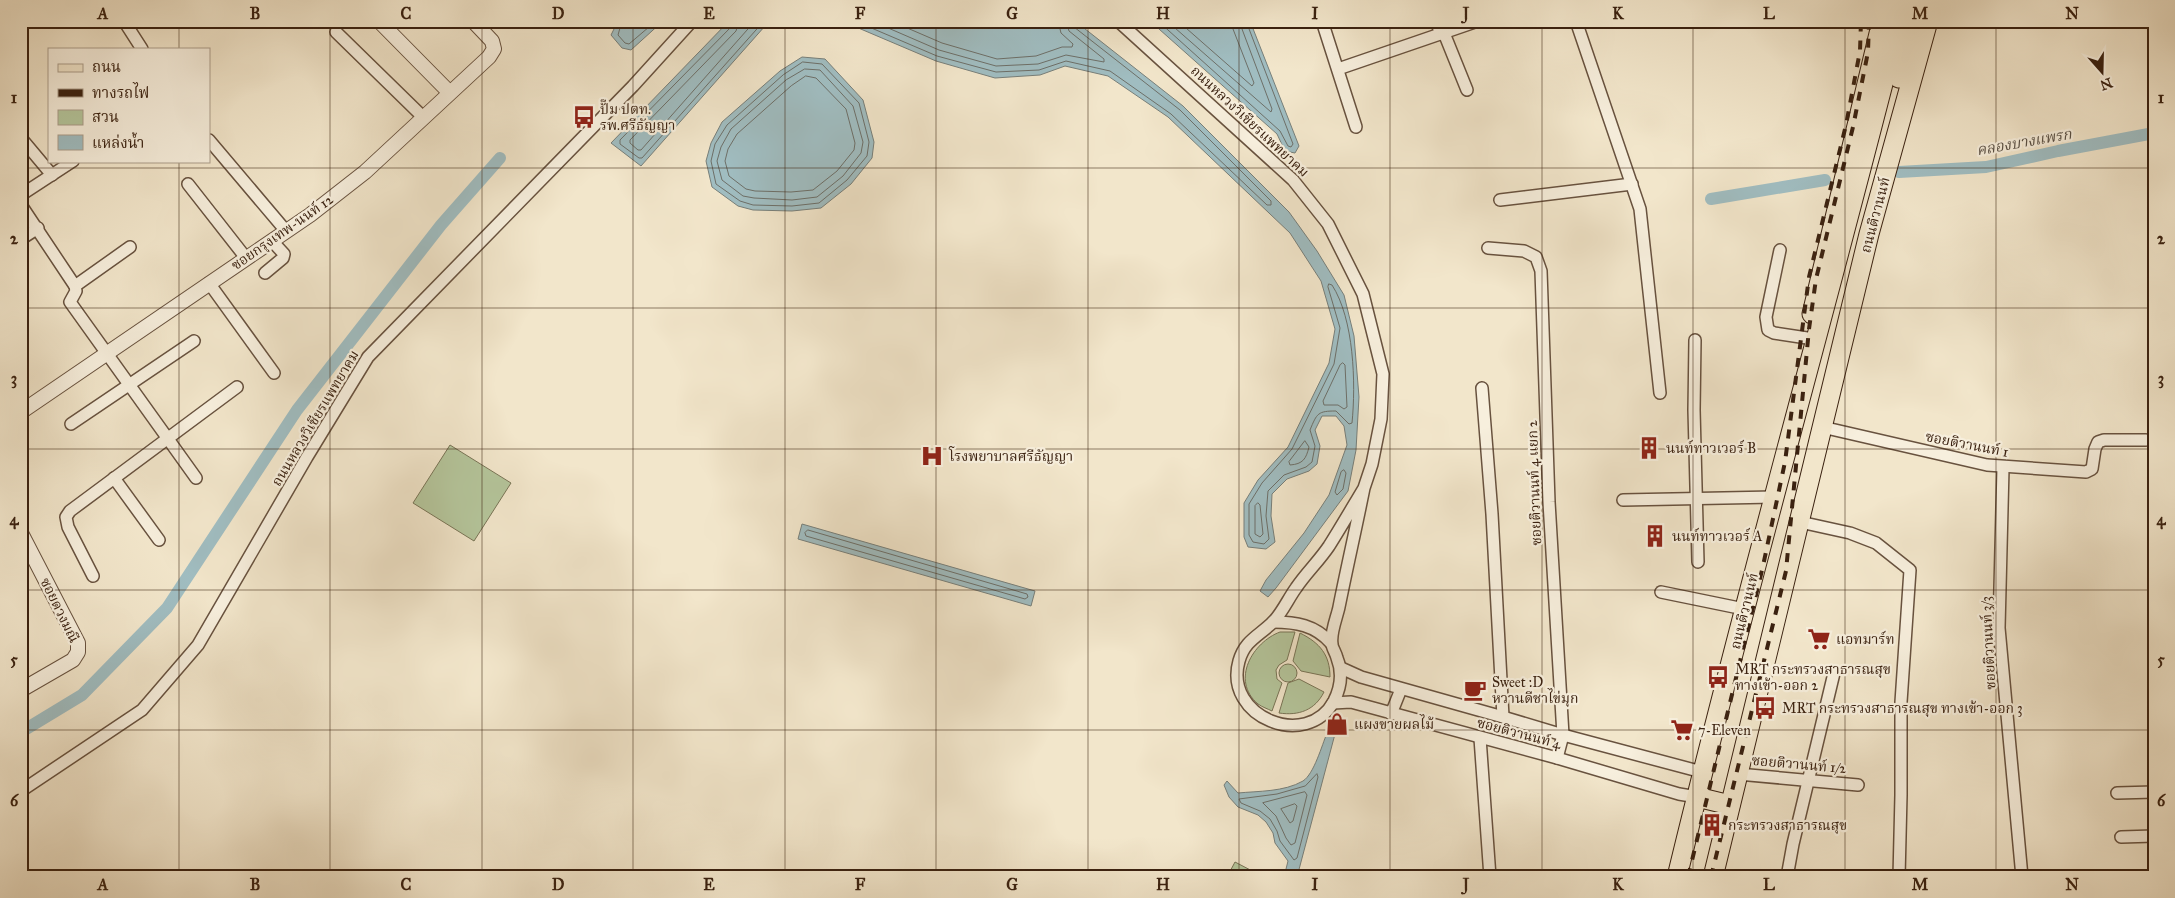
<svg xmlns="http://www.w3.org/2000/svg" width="2175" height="898" font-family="'IM FELL Great Primer','Noto Serif Thai',serif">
<rect width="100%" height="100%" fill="#f2e6cb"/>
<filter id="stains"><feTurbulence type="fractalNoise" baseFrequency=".004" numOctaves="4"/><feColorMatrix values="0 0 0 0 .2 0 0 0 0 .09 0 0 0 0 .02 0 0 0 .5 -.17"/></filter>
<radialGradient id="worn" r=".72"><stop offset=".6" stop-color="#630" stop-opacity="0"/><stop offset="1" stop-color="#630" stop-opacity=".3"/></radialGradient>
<g fill="#b5c69c" stroke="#787456">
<path d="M450,445L511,483L474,541L413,503Z"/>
<path d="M1280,632H1295L1287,660L1279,665L1276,670L1277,679L1282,683L1272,711C1268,709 1262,707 1258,704C1230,680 1253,642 1280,632Z"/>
<path d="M1300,633C1320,643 1330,655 1330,677L1301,671L1293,661Z"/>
<circle cx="1288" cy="673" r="9"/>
<path d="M1299,679L1324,692C1315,710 1299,716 1279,713L1288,683Z"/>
<path d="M1235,862L1258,874L1257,877H1227Z"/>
</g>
<g fill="#a0bdc1" stroke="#777f7a">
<path d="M618,21H663L631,50L622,48L611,35Z"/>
<path d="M729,21H777L765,26L641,166L611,143Z"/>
<path d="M835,21H1075L1183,106L1289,212L1317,251L1344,295L1354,336L1359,397L1356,450L1348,491L1276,588L1268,597L1260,591L1266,580L1304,533L1329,495L1347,445L1344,426L1336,416H1322L1315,430L1320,446L1317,464L1309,471L1287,479L1272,494L1271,516L1275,542L1266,549L1248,547L1244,537V503L1258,480L1288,447L1329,363L1335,329L1321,281L1290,233L1168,117L1108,76L1065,66L1040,75L995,78L936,61L856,27Z"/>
<path d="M1150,21H1250L1299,146L1295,153L1285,151L1277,134Z"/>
<path d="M802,57L825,59L863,100L874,142L872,158L851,184L821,208L792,211L753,210L738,206L712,187L706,161L711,143L722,122L780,71Z"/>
<path d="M802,524L1035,591L1031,606L798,539Z"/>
<path d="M1327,733L1335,734L1297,877H1284L1288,861L1275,843L1273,833L1266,822L1258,815L1238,807L1229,797L1224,785L1227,781L1238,793C1258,791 1284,792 1303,781C1314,774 1322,745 1327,733Z"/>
</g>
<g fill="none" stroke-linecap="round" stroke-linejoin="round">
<g stroke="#6d6f68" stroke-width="1">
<path d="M622,21L618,35L625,43L629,44L656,21"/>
<path d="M732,21L731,27L620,140V144L639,158H642L764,21"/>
<path d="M739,21L736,31L630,140V143L638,150H641L755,21"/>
<path d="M855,21L937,56L996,72L1039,70L1066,61L1110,71L1171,114L1267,205H1271V201L1180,110L1074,27L1072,21"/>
<path d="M872,21L939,50L996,66L1038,64L1066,55L1104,62V59L1069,31L1066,21"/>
<path d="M891,21L942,43L997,59L1036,56L1062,47H1072L1073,44L1061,33L1058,21"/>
<path d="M1158,21L1280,131L1288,146L1291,147L1293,144L1246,21"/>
<path d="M1167,21L1271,112L1272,109L1239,21"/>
<path d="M1178,21L1252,86L1254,83L1233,29L1232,21"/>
<path d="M803,62L822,64L859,103L869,142L867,156L847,180L819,203L792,206L753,205L740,201L716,184L711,161L715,144L727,125L783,75Z"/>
<path d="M805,69L820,70L853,106L863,142L861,153L843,176L817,197L792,200L754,198L743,196L722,180L717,161L721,147L731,129L786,80Z"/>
<path d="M806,76L816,78L846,109L855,143L854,150L837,171L813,190L791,192L755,191L746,189L729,176L725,161L728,149L737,134L791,86Z"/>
<path d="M1329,284L1332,285C1354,319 1356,383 1352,423L1349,424L1336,411C1318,411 1317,413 1310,430L1315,446L1312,462L1306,467L1284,475L1268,491L1266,516L1269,539L1264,544L1253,542L1249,535V504L1262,483L1292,449L1334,364L1340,328L1328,287Z"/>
<path d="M1343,363L1345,365L1347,407L1344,409L1338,405H1324L1323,401L1340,365Z"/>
<path d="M1305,441L1309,447C1306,459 1303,464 1290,465L1289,462Z"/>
<path d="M1344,470L1346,473L1343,489L1337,495L1335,492L1341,472Z"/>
<path d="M1258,503L1260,505L1263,534L1260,537L1255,534V506Z"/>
<path d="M808,530L1027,594L1028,597L1025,599L806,536L805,533Z"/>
<path d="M1317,774L1318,777L1297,858L1294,860L1280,841L1277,831L1270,819L1260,811L1241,803L1239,799L1277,794L1305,786Z"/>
<path d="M1305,792L1307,795L1295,843L1291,845L1286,838L1276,816L1263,803Z"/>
<path d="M1295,804L1297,806L1293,821L1290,823L1281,809Z"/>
</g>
<g stroke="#a0bdc1" stroke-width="12">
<path d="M1899,172L1986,167L2058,151L2154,133"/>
<path d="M1711,199L1825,180"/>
<path d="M21,732L82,695L167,608L297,410L441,225L500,158"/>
</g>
<defs>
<g id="minor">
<path d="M124,21L142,49"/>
<path d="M1118,21L1293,180L1328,224L1363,294L1383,374L1381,419L1372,464L1364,488C1356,528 1347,567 1339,607C1337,617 1330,633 1332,644C1332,648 1336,653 1337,658C1343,673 1341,687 1334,701C1307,751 1223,717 1239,661C1245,640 1259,636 1273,622C1282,613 1288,599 1296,588C1306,573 1319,561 1329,546C1341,527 1352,508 1364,488"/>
<path d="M1322,21L1356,127"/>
<path d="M1436,21L1441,34"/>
<path d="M1576,21L1640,209L1660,393"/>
<path d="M336,32L423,117"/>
<path d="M1444,33L1467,90"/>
<path d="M1338,69L1478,21"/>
<path d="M21,138L52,175"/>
<path d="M209,140L286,231"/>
<path d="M188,184L246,258"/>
<path d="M21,195L73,161"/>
<path d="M1500,200L1632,184"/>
<path d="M21,205L75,286L76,291L70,302L196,478"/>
<path d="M21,239L38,228"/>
<path d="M1488,248L1524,251L1536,257L1541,271L1549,502L1563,735L1557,758"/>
<path d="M1780,250L1766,317L1768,330L1774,333L1807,338"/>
<path d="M265,273L283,258L284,254L272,241"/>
<path d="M209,283L274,373"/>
<path d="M75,286L130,247"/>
<path d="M1695,340L1694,410L1698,562"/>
<path d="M1482,388L1492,514L1503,717"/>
<path d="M71,424L194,341"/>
<path d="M1822,427L1987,465L2086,472L2092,469L2095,449L2098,442L2104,440H2146"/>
<path d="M2003,468L1999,628L2022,877"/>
<path d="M114,478L159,540"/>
<path d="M1623,500L1774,497"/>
<path d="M1800,522L1850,533L1876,543L1910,570L1901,702V795L1899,877"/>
<path d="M93,576L68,527L66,517L70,511L237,387"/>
<path d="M1661,592L1744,609"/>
<path d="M1273,622C1296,622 1315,625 1331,643"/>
<path d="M1341,668L1361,677L1503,717L1563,735L1702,772"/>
<path d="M1333,703L1351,702L1557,758L1679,794L1697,797"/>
<path d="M1391,714L1401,689"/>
<path d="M1480,738L1490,877"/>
<path d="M1738,774L1858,785"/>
<path d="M21,791L142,710L198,645L307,457L368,357L633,86L692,21"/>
<path d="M2117,793L2154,792"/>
<path d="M2121,837L2154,836"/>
<path d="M1787,877L1793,844L1834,673"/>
</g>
<g id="tertiary">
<path d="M379,21L449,92"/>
<path d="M21,412L310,215L365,172L489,57L494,49L492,41L473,21"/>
<path d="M21,533L78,643V652L73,660L21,690"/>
</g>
<g id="primary">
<path d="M1899,78L1913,21"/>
<path d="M1812,314L1882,21"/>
<path d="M1697,797L1730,805"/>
<path d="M1677,877C1746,590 1827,307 1899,21"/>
<path d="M1713,877L1869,234L1928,21"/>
</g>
</defs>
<use href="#minor" stroke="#68523f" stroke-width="14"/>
<use href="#tertiary" stroke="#68523f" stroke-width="16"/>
<use href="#primary" stroke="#3a2110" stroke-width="21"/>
<use href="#minor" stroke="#f7efdd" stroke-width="11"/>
<use href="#tertiary" stroke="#f7efdd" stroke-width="14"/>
<use href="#primary" stroke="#f2e6cb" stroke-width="19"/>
<g stroke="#3a2110" stroke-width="4" stroke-dasharray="9 9" stroke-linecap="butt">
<path d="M1688,877L1763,566L1785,462L1809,277L1846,125L1860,51L1861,21"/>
<path d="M1711,877L1786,571L1809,329L1816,279L1853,127L1868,52L1869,21"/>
</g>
</g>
<path fill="none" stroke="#3a2110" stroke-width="1" stroke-opacity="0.55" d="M179,21V49M330,21V877M482,21V877M633,21V877M785,21V877M936,21V877M1088,21V877M1239,21V877M1390,21V877M1542,21V877M1693,21V877M1845,21V877M1996,21V877M179,161V877M21,168H2154M21,308H2154M21,449H2154M21,590H2154M21,730H2154"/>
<defs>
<symbol id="bus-bare" viewBox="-9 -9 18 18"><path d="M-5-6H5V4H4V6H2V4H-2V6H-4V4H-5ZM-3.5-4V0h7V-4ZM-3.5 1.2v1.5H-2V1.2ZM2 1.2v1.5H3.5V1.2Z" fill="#8f2418" stroke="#f7efdd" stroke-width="2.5" paint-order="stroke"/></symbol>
<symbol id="building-bare" viewBox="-9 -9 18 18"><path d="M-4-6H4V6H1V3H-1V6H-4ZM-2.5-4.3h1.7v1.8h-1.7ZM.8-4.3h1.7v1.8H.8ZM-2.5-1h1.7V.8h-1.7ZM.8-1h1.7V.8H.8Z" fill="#8f2418" stroke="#f7efdd" stroke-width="2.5" paint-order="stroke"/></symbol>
<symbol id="hospital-bare" viewBox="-9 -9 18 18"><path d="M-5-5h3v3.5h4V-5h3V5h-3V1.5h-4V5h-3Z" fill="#8f2418" stroke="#f7efdd" stroke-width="2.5" paint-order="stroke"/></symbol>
<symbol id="supermarket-bare" viewBox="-9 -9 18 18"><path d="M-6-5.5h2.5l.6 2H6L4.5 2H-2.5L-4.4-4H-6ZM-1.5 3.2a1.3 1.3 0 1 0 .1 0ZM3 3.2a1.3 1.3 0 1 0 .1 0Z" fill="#8f2418" stroke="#f7efdd" stroke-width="2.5" paint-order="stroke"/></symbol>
<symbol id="cafe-bare" viewBox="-9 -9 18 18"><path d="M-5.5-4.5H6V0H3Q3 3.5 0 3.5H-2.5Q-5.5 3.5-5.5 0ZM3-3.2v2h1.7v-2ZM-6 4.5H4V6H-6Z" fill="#8f2418" stroke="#f7efdd" stroke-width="2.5" paint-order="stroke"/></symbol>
<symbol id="shop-bare" viewBox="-9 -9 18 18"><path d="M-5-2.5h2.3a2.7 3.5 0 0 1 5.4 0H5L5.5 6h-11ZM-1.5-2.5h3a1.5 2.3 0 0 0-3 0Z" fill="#8f2418" stroke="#f7efdd" stroke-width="2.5" paint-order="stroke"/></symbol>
</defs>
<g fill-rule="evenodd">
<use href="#bus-bare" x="568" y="101" width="32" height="32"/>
<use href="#building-bare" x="1633" y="432" width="32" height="32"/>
<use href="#hospital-bare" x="916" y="440" width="32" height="32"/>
<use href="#building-bare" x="1639" y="520" width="32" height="32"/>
<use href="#supermarket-bare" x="1803" y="623" width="32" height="32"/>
<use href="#bus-bare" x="1702" y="661" width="32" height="32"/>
<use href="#cafe-bare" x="1459" y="674" width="32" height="32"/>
<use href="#bus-bare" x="1749" y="692" width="32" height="32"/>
<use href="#shop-bare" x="1321" y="708" width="32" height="32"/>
<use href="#supermarket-bare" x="1666" y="714" width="32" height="32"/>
<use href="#building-bare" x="1696" y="809" width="32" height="32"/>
</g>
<g text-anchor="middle" stroke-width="4.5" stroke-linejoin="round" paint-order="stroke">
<g font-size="14" fill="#3a2110" stroke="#f7efdd" text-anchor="start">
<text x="600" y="114">ปั๊ม ปตท.<tspan x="600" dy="16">รพ.ศรีธัญญา</tspan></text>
<text x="1666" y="453">นนท์ทาวเวอร์ B</text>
<text x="949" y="461">โรงพยาบาลศรีธัญญา</text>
<text x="1672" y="541">นนท์ทาวเวอร์ A</text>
<text x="1836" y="644">แอทมาร์ท</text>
<text x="1735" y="674">MRT กระทรวงสาธารณสุข<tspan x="1735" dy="16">ทางเข้า-ออก 2</tspan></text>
<text x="1492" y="687">Sweet :D<tspan x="1492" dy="16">หวานดีชาไข่มุก</tspan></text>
<text x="1782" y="713">MRT กระทรวงสาธารณสุข ทางเข้า-ออก 3</text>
<text x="1354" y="729">แผงขายผลไม้</text>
<text x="1698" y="735">7-Eleven</text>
<text x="1728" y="830">กระทรวงสาธารณสุข</text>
</g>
<g font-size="14" fill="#3a2110" stroke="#f7efdd">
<text transform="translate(1250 121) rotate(43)" y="5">ถนนหลวงวิเชียรแพทยาคม</text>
<text transform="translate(1875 215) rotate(-75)" y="5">ถนนติวานนท์</text>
<text transform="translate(282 232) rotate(-35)" y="5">ซอยกรุงเทพ-นนท์ 12</text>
<text transform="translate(315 418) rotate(-59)" y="5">ถนนหลวงวิเชียรแพทยาคม</text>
<text transform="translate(1967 444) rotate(11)" y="5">ซอยติวานนท์ 1</text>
<text transform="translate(1534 483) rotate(-92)" y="5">ซอยติวานนท์ 4 แยก 2</text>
<text transform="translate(60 610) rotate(64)" y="5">ซอยดวงมณี</text>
<text transform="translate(1744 611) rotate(-76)" y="5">ถนนติวานนท์</text>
<text transform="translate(1988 643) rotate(-93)" y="5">ซอยติวานนท์ 3/3</text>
<text transform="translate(1519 733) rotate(15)" y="5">ซอยติวานนท์ 4</text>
<text transform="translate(1799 764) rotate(5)" y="5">ซอยติวานนท์ 1/2</text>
</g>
<g font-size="15" font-style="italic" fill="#595045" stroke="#f7efdd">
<text transform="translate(2024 142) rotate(-10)" y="5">คลองบางแพรก</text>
</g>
</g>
<rect width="2175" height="898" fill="none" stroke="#f2e6cb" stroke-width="55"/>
<rect x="48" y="48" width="162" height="115" fill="#f7efdd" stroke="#ab9d8b"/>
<rect x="58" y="64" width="25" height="8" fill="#f2e6cb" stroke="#ab9d8b"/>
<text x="92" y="72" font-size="15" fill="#3a2110">ถนน</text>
<rect x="58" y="89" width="25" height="8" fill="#3a2110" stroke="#ab9d8b"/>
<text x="92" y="98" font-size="15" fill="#3a2110">ทางรถไฟ</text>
<rect x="58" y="110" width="25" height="15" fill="#b5c69c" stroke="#ab9d8b"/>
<text x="92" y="122" font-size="15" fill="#3a2110">สวน</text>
<rect x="58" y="135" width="25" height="15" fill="#a0bdc1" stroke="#ab9d8b"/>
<text x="92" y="148" font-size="15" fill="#3a2110">แหล่งน้ำ</text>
<g transform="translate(2102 72) rotate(160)" stroke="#f7efdd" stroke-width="4" paint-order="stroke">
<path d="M0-4L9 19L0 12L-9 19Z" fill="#3a2110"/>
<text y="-8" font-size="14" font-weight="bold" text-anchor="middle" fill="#3a2110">N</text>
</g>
<rect x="28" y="28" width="2120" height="842" fill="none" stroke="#3a2110" stroke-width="2"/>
<g font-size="16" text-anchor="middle" font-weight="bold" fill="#3a2110">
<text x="103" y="19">A</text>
<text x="255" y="19">B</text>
<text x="406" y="19">C</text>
<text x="558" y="19">D</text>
<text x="709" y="19">E</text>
<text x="860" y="19">F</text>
<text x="1012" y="19">G</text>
<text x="1163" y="19">H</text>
<text x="1315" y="19">I</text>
<text x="1466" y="19">J</text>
<text x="1618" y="19">K</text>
<text x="1769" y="19">L</text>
<text x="1920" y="19">M</text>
<text x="2072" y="19">N</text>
<text x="14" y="103">1</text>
<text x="2161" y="103">1</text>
<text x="14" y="244">2</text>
<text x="2161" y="244">2</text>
<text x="14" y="384">3</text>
<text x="2161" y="384">3</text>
<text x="14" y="525">4</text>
<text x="2161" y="525">4</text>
<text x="14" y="665">5</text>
<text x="2161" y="665">5</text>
<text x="14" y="806">6</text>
<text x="2161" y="806">6</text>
<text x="103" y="890">A</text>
<text x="255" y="890">B</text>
<text x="406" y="890">C</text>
<text x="558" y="890">D</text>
<text x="709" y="890">E</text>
<text x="860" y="890">F</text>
<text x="1012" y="890">G</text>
<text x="1163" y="890">H</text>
<text x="1315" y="890">I</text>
<text x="1466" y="890">J</text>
<text x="1618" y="890">K</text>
<text x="1769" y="890">L</text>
<text x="1920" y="890">M</text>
<text x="2072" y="890">N</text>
</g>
<rect width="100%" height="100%" filter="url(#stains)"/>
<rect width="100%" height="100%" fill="url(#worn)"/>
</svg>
